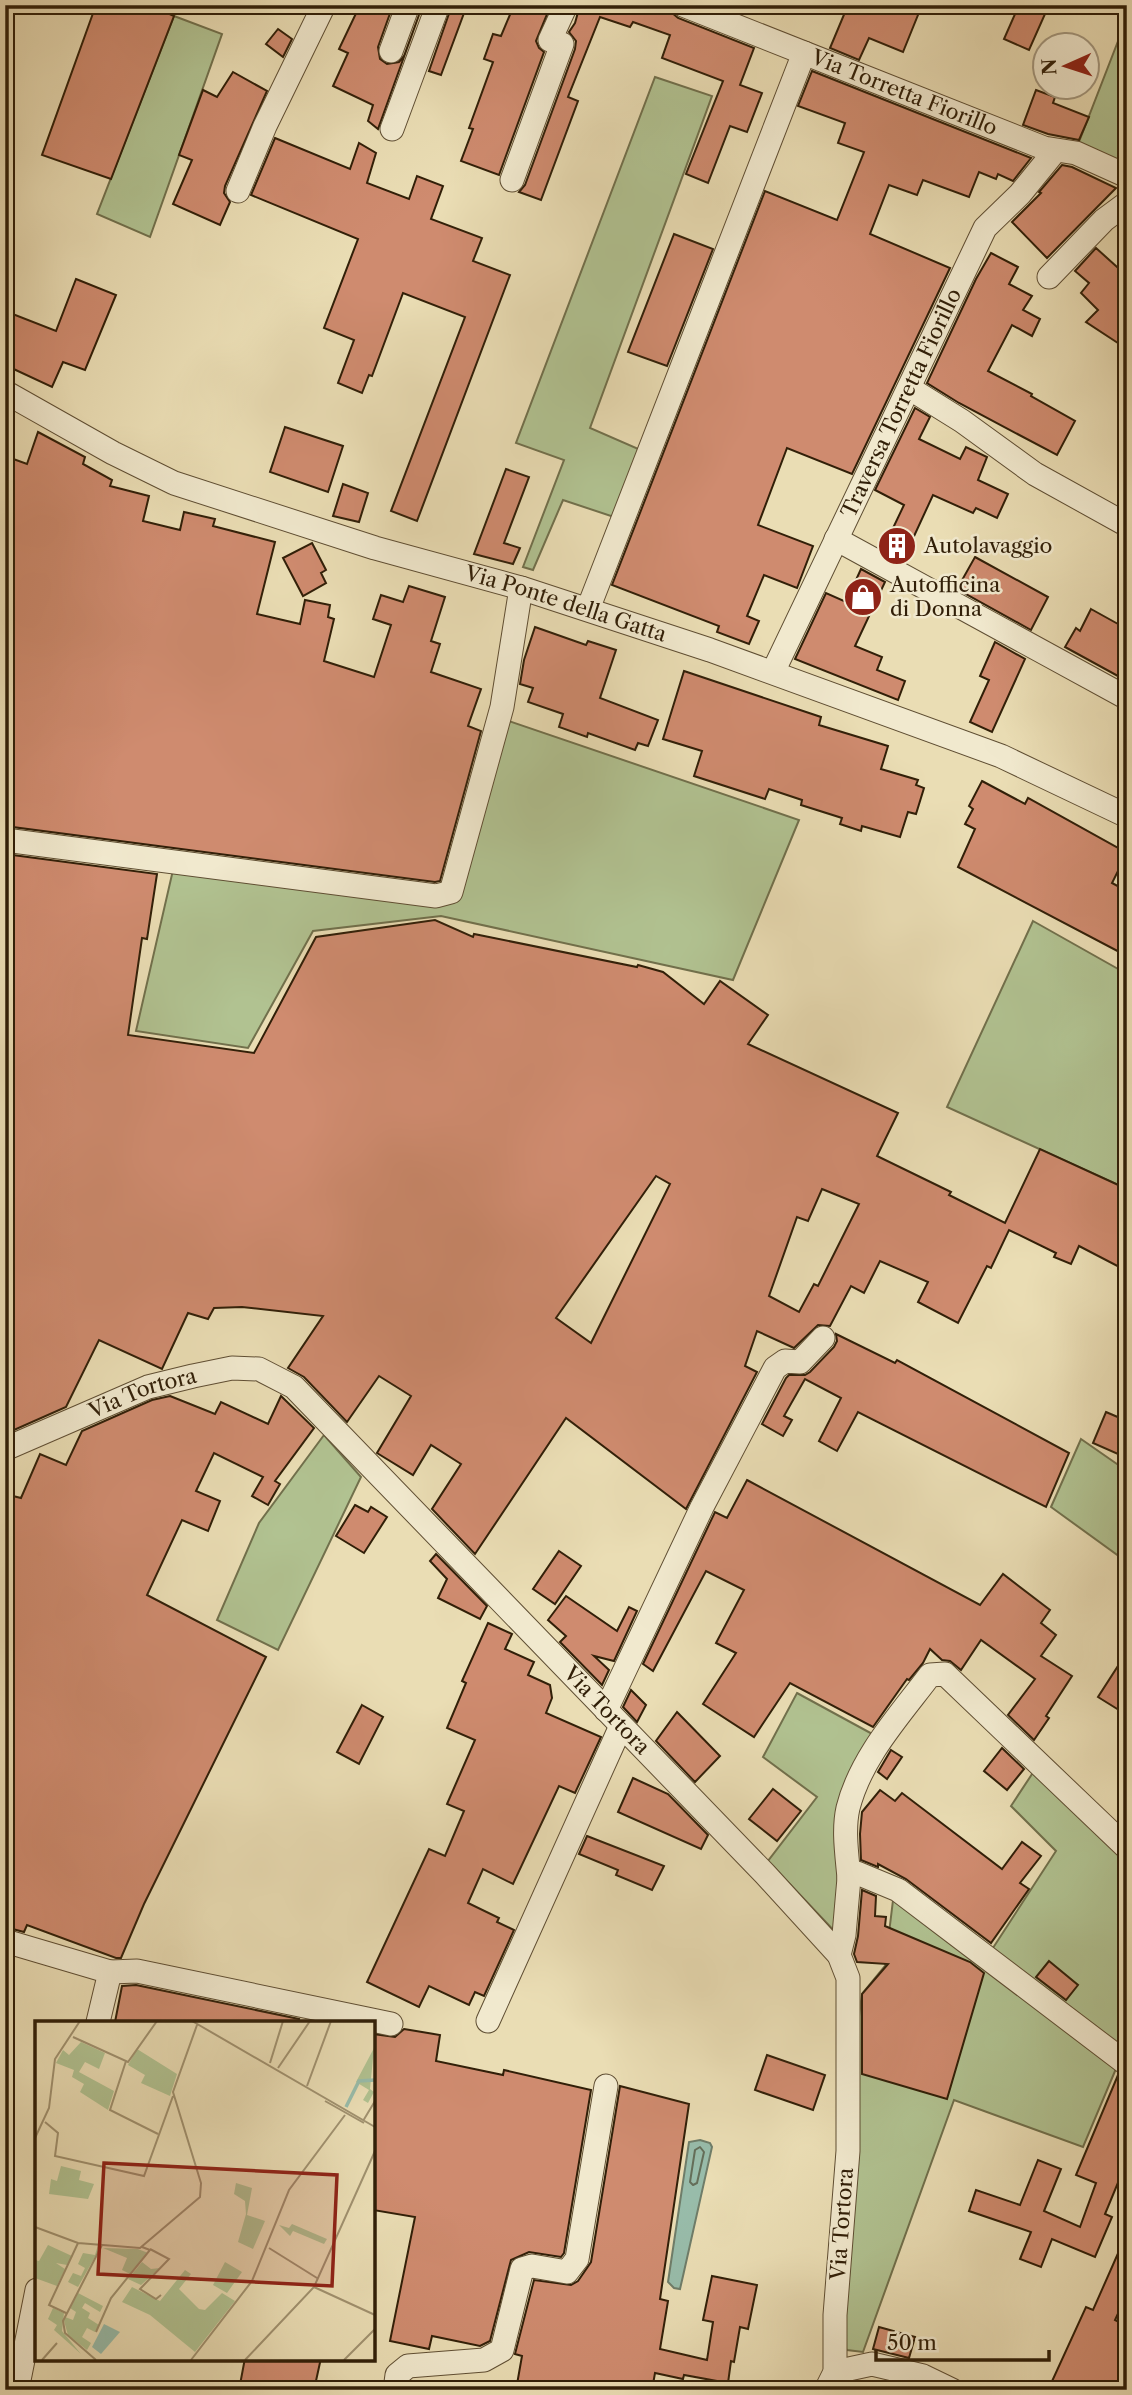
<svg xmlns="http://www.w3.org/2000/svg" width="1132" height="2395" font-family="'Libre Caslon Text',serif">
<rect width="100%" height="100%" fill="#eaddb4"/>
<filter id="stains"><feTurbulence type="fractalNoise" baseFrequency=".00286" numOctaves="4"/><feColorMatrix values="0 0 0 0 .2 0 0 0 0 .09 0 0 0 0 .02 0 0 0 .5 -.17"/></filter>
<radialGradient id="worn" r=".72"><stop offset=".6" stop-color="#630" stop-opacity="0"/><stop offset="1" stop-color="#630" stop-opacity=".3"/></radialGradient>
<g fill="#b1c291" stroke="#71704c" stroke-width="2">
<path d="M174,16L222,34L150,237L97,214Z"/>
<path d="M1127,18V167L1077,147Z"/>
<path d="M655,77L712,96L590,428L643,451L617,518L563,500L533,570L523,567L564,460L516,443Z"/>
<path d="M506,720L799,820L733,980L441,916L313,931L248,1048L136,1031L173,870L441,904Z"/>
<path d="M1033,921L1127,974V1189L947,1107Z"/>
<path d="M324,1435L361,1477L278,1650L217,1620L259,1523Z"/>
<path d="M1081,1439L1127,1471V1562L1051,1507Z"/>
<path d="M797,1693L876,1736L854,1778L839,1936L768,1861L817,1797L763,1757Z"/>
<path d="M1038,1765L1127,1856V2054L991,1951L1056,1851L1011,1806Z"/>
<path d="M894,1892L1118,2064L1083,2147L954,2100L863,2352L847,2350L841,2341L859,2016L862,1994L885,1966Z"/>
</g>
<path fill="#98bcaa" stroke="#6f7d69" stroke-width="2" d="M700,2140L710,2143L712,2147L683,2276L680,2289L674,2288L668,2282L689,2142Z"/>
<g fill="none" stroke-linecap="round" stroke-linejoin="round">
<path stroke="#646e59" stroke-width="2" d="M700,2147L704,2152L697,2183L693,2185L690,2182L695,2150Z"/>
</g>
<g fill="#cf8b6f" stroke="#311f08" stroke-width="2" fill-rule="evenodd">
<path d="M96,5H170L167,13L174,16L111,179L42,155Z"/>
<path d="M360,5H393L378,47L380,59L387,64L399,62L404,56L419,15L378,129L368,121L373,105L333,86L348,53L339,49Z"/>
<path d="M452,5H467L441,75L429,71Z"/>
<path d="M514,5H531L548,12L536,41L539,48L544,52L499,175L461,161L473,129L469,128L493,62L484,59L493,34L501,36Z"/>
<path d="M580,5H655L671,12L678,18L754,48L740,85L762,93L747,132L730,126L708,183L686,174L723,81L662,58L670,35L633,22L630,27L600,17L568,97L578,101L541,200L519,192L525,185L575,49L576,41L569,32L575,23Z"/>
<path d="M848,5H922L903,52L869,38L859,60L830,48Z"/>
<path d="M1019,5H1049L1029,50L1004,39Z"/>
<path d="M278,29L292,39L283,57L266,44Z"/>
<path d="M812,71L1031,158L1013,181L998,174L996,179L979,172L969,197L923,180L917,195L889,185L870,234L950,268L852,474L787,448L758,525L813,546L797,588L764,575L747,616L759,621L749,644L717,632L719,626L612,585L765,191L837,220L864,152L838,143L845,123L798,106Z"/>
<path d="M233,72L267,91L225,186L224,193L230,202L220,225L173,204L192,160L179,155L203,90L217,97Z"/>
<path d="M1036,90L1055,97L1053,103L1089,117L1079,140L1048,134L1023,125Z"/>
<path d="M275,138L350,169L359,143L376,153L367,183L409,199L417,176L443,186L431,219L482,238L473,261L510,275L417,521L391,511L465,317L403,293L372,376L369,375L362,393L338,383L354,340L324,328L358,239L251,195Z"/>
<path d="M1062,165L1072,167L1116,188L1047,258L1012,222L1041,193L1039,192Z"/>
<path d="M674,234L713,249L667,366L628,352Z"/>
<path d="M1096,248L1127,276V349L1086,322L1098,310L1081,293L1089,283L1075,271Z"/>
<path d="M991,253L1018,267L1009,284L1032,296L1023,310L1040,319L1032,336L1012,325L988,371L1032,394L1031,396L1075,421L1057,455L959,403L927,383L976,279Z"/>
<path d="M76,279L116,295L85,370L63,362L52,387L5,365V311L56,331Z"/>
<path d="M915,408L930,417L919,439L960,459L966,447L987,457L978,480L1008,494L997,518L976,508L973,513L933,495L903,560L883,549L904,505L875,490Z"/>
<path d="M285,427L343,446L328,492L270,472Z"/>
<path d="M38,432L85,457L83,464L112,480L110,486L149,496L143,521L180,530L184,512L215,519L213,526L275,542L257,614L300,624L305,600L330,605L328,617L334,619L324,661L374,677L391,625L373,619L381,595L403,602L409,586L445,597L431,641L440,644L431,672L481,689L468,726L481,731L440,881L435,882L5,826V456L27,464Z"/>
<path d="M506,469L529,477L504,543L520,548L513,564L474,554Z"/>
<path d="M343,484L368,493L359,522L333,516Z"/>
<path d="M312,543L326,570L321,573L326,583L303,596L283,558Z"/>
<path d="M975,557L1048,597L1031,630L957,589Z"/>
<path d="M861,569L885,582L855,646L882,657L877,670L905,681L898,700L795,659L826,593L846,602Z"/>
<path d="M1091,609L1127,629V681L1065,647L1076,628L1080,631Z"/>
<path d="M535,627L586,645L588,641L616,650L600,698L658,720L648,746L638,743L635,750L588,733L587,737L559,727L563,714L528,702L533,688L520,684L524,660Z"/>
<path d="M995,642L1025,659L992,732L970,722L989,680L980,676Z"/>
<path d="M684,671L821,717L819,725L888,746L881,769L918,780L916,785L924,788L916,814L908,812L900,837L862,826L861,831L840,824L842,818L801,805L802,800L769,789L765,799L694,776L702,751L663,739Z"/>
<path d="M982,781L1025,804L1028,798L1127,853L1112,883L1127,891V956L958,867L975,829L965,824L973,809L969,806Z"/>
<path d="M5,854L157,874L147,939L142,938L128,1035L254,1053L316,937L435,920L473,937L474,934L637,967L638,965L663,972L704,1004L720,981L768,1015L748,1044L898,1113L877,1156L951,1192L949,1195L1005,1223L1040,1149L1127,1189V1271L1079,1246L1071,1264L1054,1257L1056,1253L1009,1230L991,1268L987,1266L958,1323L918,1302L928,1282L880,1261L864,1293L851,1286L830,1326L818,1325L794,1348L757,1331L745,1366L757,1372L686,1509L566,1418L475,1554L432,1509L461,1464L431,1445L413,1475L377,1453L411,1396L379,1376L347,1422L304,1377L288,1368L323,1316L242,1307L214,1308L208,1319L188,1313L162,1369L99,1340L66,1407L5,1434V1163L8,1136L5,1135ZM656,1176L670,1184L591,1343L556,1318ZM822,1189L859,1204L818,1286L814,1284L799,1312L769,1296L797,1217L808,1221Z"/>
<path d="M836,1334L895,1363L897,1360L1069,1453L1046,1507L858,1412L837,1451L819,1441L841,1398L805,1379L784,1416L792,1420L783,1436L762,1424L786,1378L789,1375H805L810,1372L834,1347L837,1341Z"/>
<path d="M170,1396L215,1414L221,1402L268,1424L281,1396L314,1428L275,1481L280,1484L268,1505L252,1496L263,1477L214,1453L196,1491L220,1501L208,1531L182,1520L147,1595L266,1657L144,1904L121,1958H116L27,1925L24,1932L5,1927V1494L21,1498L40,1454L66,1465L82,1431L152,1400Z"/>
<path d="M1106,1412L1127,1421V1458L1093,1443Z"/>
<path d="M747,1480L980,1605L1003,1574L1050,1610L1041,1623L1056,1635L1041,1656L1072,1676L1046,1716L1049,1718L1034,1740L1008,1715L1035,1679L981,1640L961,1670L950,1661L942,1660L930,1649L923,1663L909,1680L907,1679L873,1727L790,1683L754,1737L703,1704L736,1653L716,1643L744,1590L706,1571L653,1671L643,1664L715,1512L727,1518Z"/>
<path d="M355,1505L368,1512L371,1507L387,1517L364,1553L336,1536Z"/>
<path d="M559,1551L581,1566L555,1604L533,1589Z"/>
<path d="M436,1554L487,1606L480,1619L438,1598L447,1579L430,1561Z"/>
<path d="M566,1596L617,1631L629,1607L637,1611L614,1661L594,1656L609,1670L602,1685L560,1642L566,1636L548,1620Z"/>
<path d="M488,1623L512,1634L505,1649L534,1662L528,1675L550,1685L552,1698L546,1713L601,1737L575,1793L559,1786L513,1884L483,1869L468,1903L499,1918L497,1922L514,1930L484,1996L475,1992L469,2005L429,1986L419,2007L367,1982L429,1849L445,1856L464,1811L447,1804L475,1740L447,1728L466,1683L462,1681Z"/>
<path d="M1127,1652V1715L1098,1697Z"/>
<path d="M631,1690L646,1705L637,1722L623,1707Z"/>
<path d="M362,1705L383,1717L359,1764L337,1752Z"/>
<path d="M677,1712L720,1756L695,1782L656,1741Z"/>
<path d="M1002,1748L1024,1769L1007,1790L984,1771Z"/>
<path d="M891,1750L902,1757L887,1779L878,1772Z"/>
<path d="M633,1778L668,1794L708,1835L701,1849L618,1812Z"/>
<path d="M773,1789L801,1811L777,1841L749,1819Z"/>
<path d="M880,1790L895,1801L902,1793L1002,1869L1022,1842L1041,1856L1020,1883L1029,1889L991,1943L906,1879L878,1864V1867L861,1860L860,1834L862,1812Z"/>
<path d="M587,1836L664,1866L652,1890L616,1875L618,1870L579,1854Z"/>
<path d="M862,1890L876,1896L875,1916L886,1917L885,1926L970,1962L984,1973L947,2099L862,2074V1994L888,1964L857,1962L854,1954L858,1936Z"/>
<path d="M1049,1961L1078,1985L1066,2000L1036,1977Z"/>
<path d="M136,1985L299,2019L298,2022H115L122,1986Z"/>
<path d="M404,2029L440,2035L436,2061L503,2075L504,2070L591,2090L564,2253L561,2257L529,2252L511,2260L490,2341L480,2346L432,2336L429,2349L390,2341L415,2217L373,2210V2034L395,2037Z"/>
<path d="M767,2055L825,2075L813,2110L755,2090Z"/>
<path d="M1118,2075L1127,2078V2161L1105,2214L1112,2217L1095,2257L1052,2239L1041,2267L1020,2259L1031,2232L969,2211L976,2190L1020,2205L1038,2160L1061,2169L1044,2211L1080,2227L1096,2183L1076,2175Z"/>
<path d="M620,2086L689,2104L660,2299L668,2301L660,2349L707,2360L713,2322L703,2320L712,2276L757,2285L748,2329L740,2327L734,2362L731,2361L728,2383L684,2375L683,2379L655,2373L652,2390H516L522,2356L515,2354L534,2280L571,2285L578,2281L591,2262Z"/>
<path d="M1127,2233V2294L1115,2320L1127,2326V2390H1048L1086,2307L1093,2310Z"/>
<path d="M879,2327L915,2337L909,2358L873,2349Z"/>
<path d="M245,2358H321L314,2390H239Z"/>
</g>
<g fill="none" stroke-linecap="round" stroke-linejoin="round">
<defs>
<g id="minor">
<path id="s1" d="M683,5L1044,148L1076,153L1127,176"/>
<path d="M391,51L408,5"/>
<path d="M392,129L438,5"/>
<path d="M512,180L562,44L550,40L566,5"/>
<path d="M238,191L265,126L324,5"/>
<path d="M1049,277L1104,220L1127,203"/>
<path d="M909,388L962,421L1035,474L1127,525"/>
<path id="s2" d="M5,392L113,453L174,483L375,548L521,588L710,650L1001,756L1127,816"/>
<path d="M836,539L1127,698"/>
<path d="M588,609L804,53"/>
<path id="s3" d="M773,672L985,228L1020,194L1055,151"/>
<path d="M5,840L436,896L451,892L502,707L521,588"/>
<path id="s4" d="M5,1449L148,1387L193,1376L232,1368L259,1369L294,1387L765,1874L839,1955L848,1978V2151L835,2315V2372L826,2390"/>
<path d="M606,1710L702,1507L775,1368L785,1361L800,1362L823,1338"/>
<path d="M849,1878C847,1855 843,1830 848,1808C861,1757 899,1716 930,1675L945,1674L1127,1848"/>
<path d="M5,1941L110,1972L98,2022"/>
<path d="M839,1955L844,1935L849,1878L857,1873L898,1890L1127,2064"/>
<path d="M110,1972L137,1971L391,2024"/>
<path d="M488,2021L621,1726"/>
<path d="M835,2372L872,2364L923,2376L952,2390"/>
<path d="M17,2390L37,2290"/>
<path d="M395,2390L397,2375L408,2366L484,2360L502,2350L522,2269L532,2266L567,2272L577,2259L606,2086"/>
</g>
</defs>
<use href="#minor" stroke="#5f4e33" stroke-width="25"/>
<use href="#minor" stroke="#f1e9ce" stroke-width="23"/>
</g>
<defs>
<symbol id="building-disc" viewBox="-11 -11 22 22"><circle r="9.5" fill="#8f2418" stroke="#f1e9ce"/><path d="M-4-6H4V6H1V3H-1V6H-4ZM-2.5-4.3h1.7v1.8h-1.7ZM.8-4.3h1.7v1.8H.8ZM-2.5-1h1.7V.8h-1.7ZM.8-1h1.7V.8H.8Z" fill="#fff"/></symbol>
<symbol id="shop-disc" viewBox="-11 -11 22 22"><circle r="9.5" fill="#8f2418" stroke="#f1e9ce"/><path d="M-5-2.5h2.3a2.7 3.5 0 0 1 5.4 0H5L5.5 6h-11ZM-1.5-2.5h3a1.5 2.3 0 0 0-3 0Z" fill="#fff"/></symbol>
</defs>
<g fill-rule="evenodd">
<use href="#building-disc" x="875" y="524" width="44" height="44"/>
<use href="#shop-disc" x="841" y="575" width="44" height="44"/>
</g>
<g text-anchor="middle" stroke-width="5" stroke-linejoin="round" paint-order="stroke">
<g font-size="21" fill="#311f08" stroke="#f1e9ce">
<text dy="7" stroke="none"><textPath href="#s1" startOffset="238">Via Torretta Fiorillo</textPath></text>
<text dy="7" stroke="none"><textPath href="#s3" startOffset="298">Traversa Torretta Fiorillo</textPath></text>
<text dy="7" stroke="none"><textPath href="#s2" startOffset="602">Via Ponte della Gatta</textPath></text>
<text dy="7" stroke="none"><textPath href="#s4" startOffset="149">Via Tortora</textPath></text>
<text dy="7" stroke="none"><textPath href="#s4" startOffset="758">Via Tortora</textPath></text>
<text transform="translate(842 2224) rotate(-86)" y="7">Via Tortora</text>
</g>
<g font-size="21" fill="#311f08" stroke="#f1e9ce" text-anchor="start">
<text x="924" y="553">Autolavaggio</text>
<text x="890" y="592">Autofficina<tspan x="890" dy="24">di Donna</tspan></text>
</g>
</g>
<g transform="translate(35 2021)">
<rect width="340" height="340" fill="#eaddb4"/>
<path d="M46,21L70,32L64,48L50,41L44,51L79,70L73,89L45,71L49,63L37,56L39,49L21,42L28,29L34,34ZM339,27L335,68L339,71L333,82L328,79L334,69L321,61ZM102,28L142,53L135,75L106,62L110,54L93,44ZM26,145L46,150L44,159L59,163L53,178L14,173L16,158L22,160ZM201,162L217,167L212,194L230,200L218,228L203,221L211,193L210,180L199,173ZM257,203L292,218L289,223L258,210L255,215L244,204L254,207ZM13,224L37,235L32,244L21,242L30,248L22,265L0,257V239L4,240ZM63,224L65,227L43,266L33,261L38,252L46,255L50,247L43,243L48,232L60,234ZM68,227L103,228L113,232L95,253L87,249L92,237ZM107,241L116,248L125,247L106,264L93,258ZM190,241L207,251L192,272L178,264ZM150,249L156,253L144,268L164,288L170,289L187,272L200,280L160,331L115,294L87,281L97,266L125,280ZM43,272L68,285L65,291L50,282L47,287L55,292L53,297L64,304L60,311L52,307L47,316L56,322L52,329L33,314L29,300L30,296L38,299L41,291L35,287ZM18,287L29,292L27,310L46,333L19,309L22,304L13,298Z" fill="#b1c291"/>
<path d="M69,303L85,311L66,333L57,326Z" fill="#98bcaa"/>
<path fill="none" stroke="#98bcaa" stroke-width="3.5" d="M311,86L324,60L340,59"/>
<path fill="none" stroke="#a0916f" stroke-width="2" d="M157,0L340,106M38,16L93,41L122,0M91,40L75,89L123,113M235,42L248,0M243,47L275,0M272,65L296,0M290,80L329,102M328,100L340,80M10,101L23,112L20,135L109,155L138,75M0,117L14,87L20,38L45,0M0,206L43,222L105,227L165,176L166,162L138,71L162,4M234,227L282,257M115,228L134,238L105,268L121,278L126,274M279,266L340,294M31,292L14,284L43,222M61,311L76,277L115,229L107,226M7,339L22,322M61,339L30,312L28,300L67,224M156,339L217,260L254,169L310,94M210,339L279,266L340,130M309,339L340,308"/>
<path fill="#8f2418" fill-opacity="0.15" stroke="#8f2418" stroke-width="3.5" d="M69,142L302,154L297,265L63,253Z"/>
<rect width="340" height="340" fill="none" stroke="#311f08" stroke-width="3.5"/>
</g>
<rect width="1132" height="2395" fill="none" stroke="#eaddb4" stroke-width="28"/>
<rect x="7" y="7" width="1118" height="2381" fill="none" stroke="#311f08" stroke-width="3.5"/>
<rect x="14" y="14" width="1104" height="2367" fill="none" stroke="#311f08" stroke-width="2"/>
<g transform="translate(1066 66) rotate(267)"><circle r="33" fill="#f1e9ce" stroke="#a4987f" stroke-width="2"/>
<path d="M0-5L12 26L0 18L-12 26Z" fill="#8f2418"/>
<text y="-10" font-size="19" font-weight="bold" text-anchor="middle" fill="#311f08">N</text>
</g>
<path d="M876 2350v10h173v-10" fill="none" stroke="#311f08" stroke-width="3.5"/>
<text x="887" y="2350" font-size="21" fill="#311f08" stroke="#f1e9ce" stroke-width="5" paint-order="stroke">50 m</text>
<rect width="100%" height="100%" filter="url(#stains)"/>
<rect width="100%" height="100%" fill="url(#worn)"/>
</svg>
